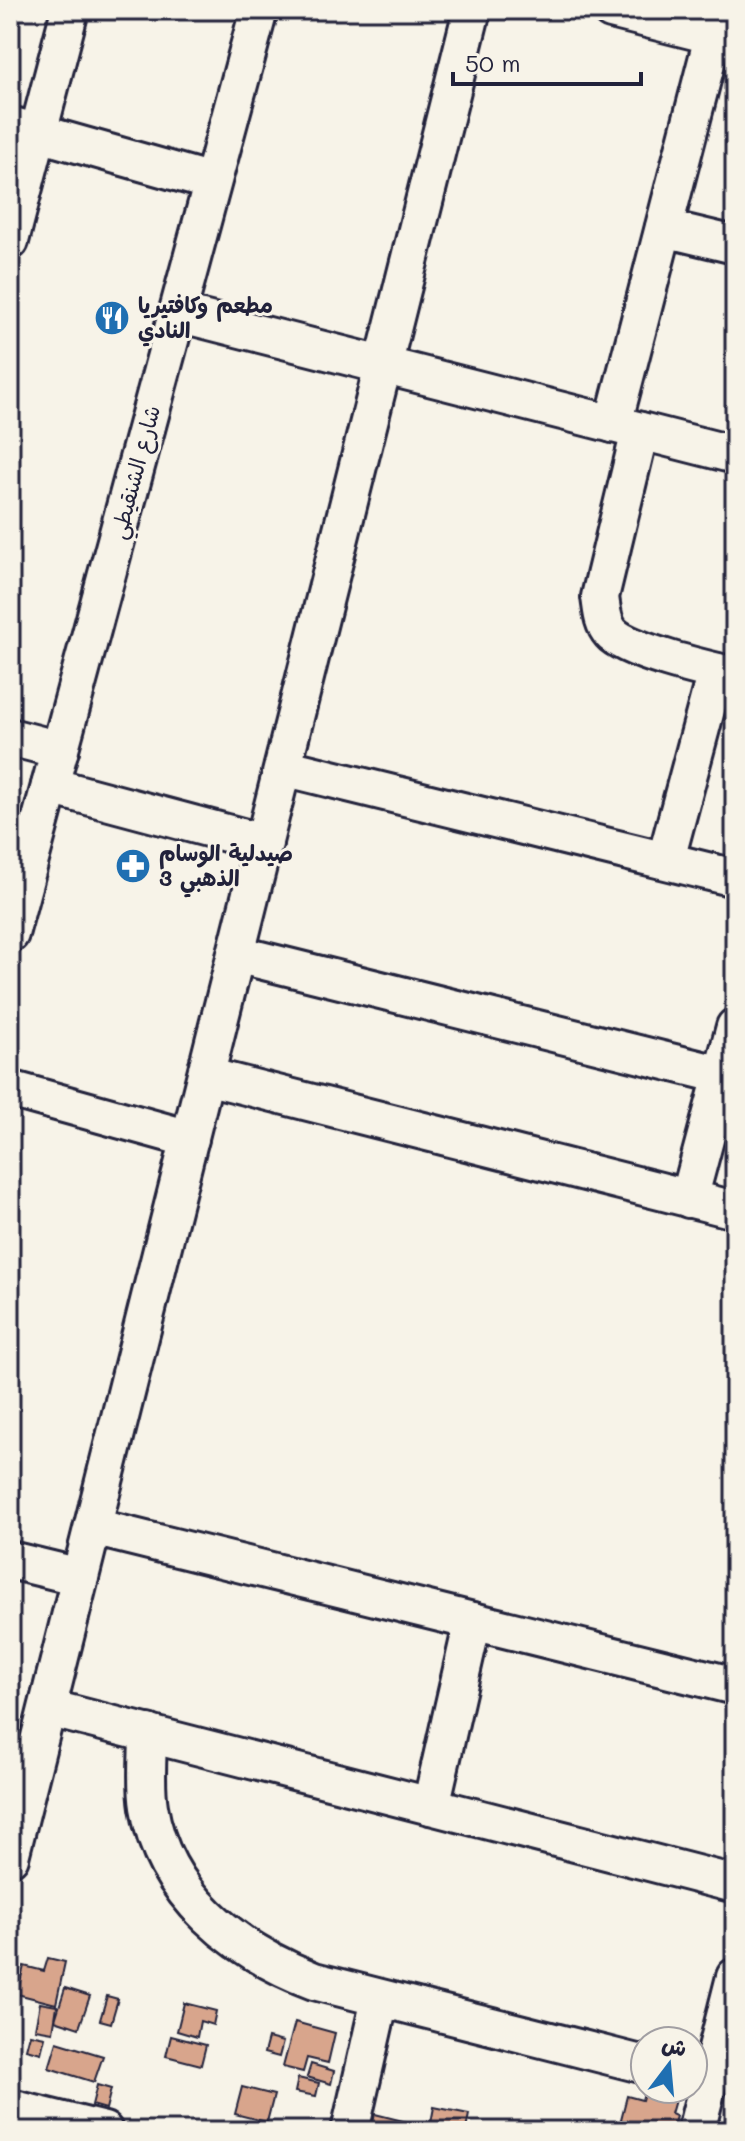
<svg xmlns="http://www.w3.org/2000/svg" width="745" height="2141" font-family="Mali,'Playpen Sans Arabic',sans-serif">
<rect width="100%" height="100%" fill="#f7f3e8"/>
<filter id="ink" filterUnits="userSpaceOnUse"><feTurbulence type="fractalNoise" baseFrequency=".0125" numOctaves="2"/><feDisplacementMap in="SourceGraphic" scale="16" xChannelSelector="R" yChannelSelector="G"/><feConvolveMatrix kernelMatrix="1 2 1 2 8 2 1 2 1" color-interpolation-filters="sRGB"/></filter>
<g filter="url(#ink)">
<g fill="#d8a58c" stroke="#22223b" stroke-width="2">
<path d="M48,1958L65,1962L56,2004L17,1994L24,1966L44,1971Z"/>
<path d="M65,1988L90,1996L79,2028L55,2020Z"/>
<path d="M107,1996L118,1999L111,2023L100,2020Z"/>
<path d="M40,2003L57,2006L53,2032L35,2029Z"/>
<path d="M184,2003L216,2011L213,2025L200,2021L197,2037L177,2031Z"/>
<path d="M295,2022L335,2033L328,2063L307,2058L303,2072L283,2067Z"/>
<path d="M30,2034L45,2037L41,2053L26,2049Z"/>
<path d="M171,2036L206,2045L201,2065L166,2056Z"/>
<path d="M268,2038L283,2042L279,2057L264,2053Z"/>
<path d="M57,2042L103,2056L94,2082L49,2068Z"/>
<path d="M311,2064L334,2071L331,2084L307,2077Z"/>
<path d="M298,2078L319,2083L316,2096L295,2092Z"/>
<path d="M97,2085L111,2089L106,2109L92,2105Z"/>
<path d="M242,2087L274,2095L267,2122L235,2114Z"/>
<path d="M645,2089L677,2093L671,2114L676,2116L672,2131H618L627,2096L642,2100Z"/>
<path d="M434,2107L469,2114L466,2130L431,2123Z"/>
<path d="M375,2114L423,2126L422,2131H371Z"/>
</g>
<g fill="none" stroke-linecap="round" stroke-linejoin="round">
<defs>
<g id="minor">
<path d="M611,10L735,41"/>
<path d="M10,125L212,182"/>
<path d="M664,228L735,245"/>
<path d="M10,241L70,10"/>
<path d="M178,313L735,455"/>
<path d="M613,424L720,10"/>
<path d="M640,431L600,597C602,609 602,623 611,633C626,651 709,670 735,676"/>
<path d="M10,737L60,750"/>
<path d="M283,767L735,878"/>
<path d="M50,786L264,843"/>
<path d="M666,859L716,672"/>
<path d="M10,934L259,10"/>
<path d="M236,954L722,1075"/>
<path d="M206,1076L735,1210"/>
<path d="M10,1089L190,1139"/>
<path d="M689,1199L735,1027"/>
<path d="M93,1527L735,1686"/>
<path d="M10,1560L80,1577"/>
<path d="M48,1708L735,1884"/>
<path d="M148,1733C148,1757 145,1783 149,1807C163,1895 236,1951 314,1981L645,2065"/>
<path d="M431,1806L473,1621"/>
<path d="M10,1857L472,10"/>
<path d="M10,2108L104,2131"/>
<path d="M350,2131L380,1999"/>
<path d="M696,2131L735,1977"/>
</g>
</defs>
<use href="#minor" stroke="#22223b" stroke-width="42"/>
<use href="#minor" stroke="#f7f3e8" stroke-width="36"/>
</g>
</g>
<defs>
<symbol id="restaurant-disc" viewBox="-11 -11 22 22"><circle r="9.5" fill="#1f6fb2" stroke="#f7f3e8"/><path d="M-5-6h1v4h1v-4h1v4h1v-4h1v5L-1.5 .5V6h-2V.5L-5-1ZM5-6V6H3V1.5H1.5Q1.5-4 5-6Z" fill="#fff"/></symbol>
<symbol id="pharmacy-disc" viewBox="-11 -11 22 22"><circle r="9.5" fill="#1f6fb2" stroke="#f7f3e8"/><path d="M-2-6h4v4h4v4h-4v4h-4v-4h-4v-4h4Z" fill="#fff"/></symbol>
</defs>
<g fill-rule="evenodd">
<use href="#restaurant-disc" x="92" y="298" width="40" height="40"/>
<use href="#pharmacy-disc" x="113" y="846" width="40" height="40"/>
</g>
<g text-anchor="middle" stroke-width="6" stroke-linejoin="round" paint-order="stroke">
<g font-size="22" font-weight="bold" fill="#22223b" stroke="#f7f3e8" text-anchor="start">
<text x="138" y="313">مطعم وكافتيريا<tspan x="138" dy="25">النادي</tspan></text>
<text x="159" y="861">صيدلية الوسام<tspan x="159" dy="25">الذهبي 3</tspan></text>
</g>
<g font-size="22" fill="#22223b" stroke="#f7f3e8">
<text transform="translate(135 472) rotate(-75)" y="8">شارع الشنقيطي</text>
</g>
</g>
<rect width="745" height="2141" fill="none" stroke="#f7f3e8" stroke-width="40"/>
<rect x="20" y="20" width="705" height="2101" fill="none" stroke="#22223b" stroke-width="3" filter="url(#ink)"/>
<g transform="translate(669 2065) rotate(16)"><circle r="38" fill="#f7f3e8" stroke="#a29fa3" stroke-width="2"/>
<path d="M0-6L14 30L0 20L-14 30Z" fill="#1f6fb2"/>
<text y="-12" font-size="22" font-weight="bold" text-anchor="middle" fill="#22223b">ش</text>
</g>
<path d="M453 72v12h188v-12" fill="none" stroke="#22223b" stroke-width="4"/>
<text x="465" y="72" font-size="24" fill="#22223b" stroke="#f7f3e8" stroke-width="6" paint-order="stroke">50 m</text>
</svg>
